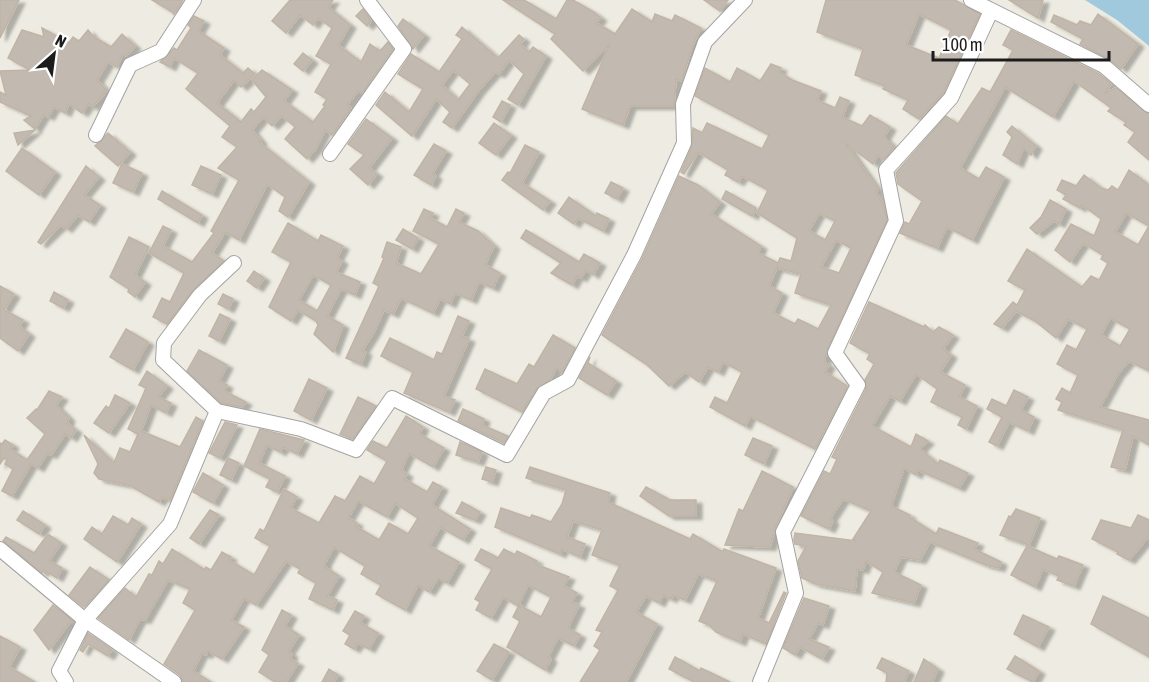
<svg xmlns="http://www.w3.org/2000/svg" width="1149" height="682" font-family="'Asap Condensed',sans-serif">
<defs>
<filter id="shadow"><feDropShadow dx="6" dy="3.5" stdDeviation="1.5" flood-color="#0004"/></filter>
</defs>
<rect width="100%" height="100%" fill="#eeece2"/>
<path fill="#a0c9de" d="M1085,0H1149V46L1117,20Z"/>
<g fill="#c2bab1" stroke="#c0b4a4" stroke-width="1.5" fill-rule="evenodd" filter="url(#shadow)">
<path d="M0,0H19L0,38Z"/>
<path d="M152,0H183L173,15L174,13Z"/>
<path d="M290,0H333L328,7L350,25L338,45L361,62L370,44L380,51L388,42L393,49L362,93L359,90L347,105L351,108L332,135L325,130L316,148L307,159L285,139L295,127L282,116L272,126L263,117L252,130L261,141L259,142L309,182L288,217L279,211L285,197L267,184L239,240L225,232L212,253L224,261L194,289L167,324L153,317L162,298L170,302L184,273L149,253L163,226L171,230L163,246L192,262L214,233L211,231L239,180L218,168L237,147L222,137L230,126L186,89L198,73L174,58L170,67L160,62L174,48L177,50L191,28L188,25L194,16L204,21L198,31L224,48L220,55L243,73L248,68L255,74L241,87L234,80L217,103L241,122L251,109L254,112L266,97L252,80L262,70L292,90L284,101L313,122L325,106L323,105L327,99L315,92L331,64L316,56L332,28L318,18L313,25L300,15L286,33L272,21Z"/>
<path d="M503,0H524L556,19L567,0H573L594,12L601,18L596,23L615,34L632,9L652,22L655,14L672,21L675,15L701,28L692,46L682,81L676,79L674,106H630L623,125L582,109L610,44L583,71L551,39L555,34Z"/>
<path d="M704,0H728L720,11Z"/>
<path d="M826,0H955L980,14L944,91L919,119L903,109L908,100L883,89L885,86L855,75L863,49L817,32ZM919,14L951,30L939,58L906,45Z"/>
<path d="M1009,0H1043L1038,18Z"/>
<path d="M363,9L371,21L367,26L356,16Z"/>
<path d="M1098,14L1138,44L1121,69L1108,58L1080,44L1083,39L1051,22L1054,15L1077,25L1080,21L1091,25Z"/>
<path d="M403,19L424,35L413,49L398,26Z"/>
<path d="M462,27L498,58L519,35L524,39L520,44L529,52L533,47L546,56L518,105L508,99L524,74L509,60L499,74L495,72L479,90L452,128L443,122L450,112L436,99L412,136L376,105L385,92L409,112L423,89L398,74L411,54L439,72L462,39L456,35ZM453,70L470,84L458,100L442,85Z"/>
<path d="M42,28L69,43L73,37L79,41L88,30L94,37L111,47L122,34L135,46L126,56L123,54L117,67L108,62L97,80L107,91L92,107L89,103L82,113L69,104L65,113L54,107L48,117L44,114L35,129L24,120L31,116L0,102V92L6,95L0,71L30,70L8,58L22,30L44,37Z"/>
<path d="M1011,30L1099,74L1111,84L1105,93L1116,88L1149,114V160L1128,142L1135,132L1124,125L1126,122L1108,111L1111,108L1074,81L1053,117L1005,87L960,168L979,179L986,167L1004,177L972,240L947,227L937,248L900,233L905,222L909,224L922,201L898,184L896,173L946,116L958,124L982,88L990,92L1013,50L1003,45Z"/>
<path d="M303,53L312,60L303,71L294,64Z"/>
<path d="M771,64L781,68L779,72L792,80L821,91L817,100L835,108L840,97L849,101L842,117L862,126L870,115L890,127L884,137L894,147L883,160L878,155L873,164L845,143L878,190L875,191L883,203L887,220L827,350L824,362L829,365L825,372L847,386L815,449L750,416L745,426L710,407L715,397L727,403L742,372L723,362L718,372L708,367L699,382L685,372L669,386L646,364L602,335L642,259L679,176L698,185L720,202L711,214L761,246L758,253L778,263L780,258L791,261L797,238L757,213L768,190L742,176L738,182L725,175L728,170L698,152L684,174L681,172L692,146L693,128L702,133L707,123L762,149L769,135L695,96L705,68L730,82L737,68L760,81ZM819,213L835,221L825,240L809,231ZM836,240L851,248L839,273L821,267ZM778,265L777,268L801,274L795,293L831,305L818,329L798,319L795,324L773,313L782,293L769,286Z"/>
<path d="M502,101L510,105L501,122L493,117Z"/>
<path d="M366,119L392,138L369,168L377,174L368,185L350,169L364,155L348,144Z"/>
<path d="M494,123L511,135L496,155L479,143Z"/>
<path d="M1012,126L1036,146L1031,155L1024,148L1017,164L1003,155L1012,137L1007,132Z"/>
<path d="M35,130L18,145L14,133Z"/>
<path d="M108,133L130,152L118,166L95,146Z"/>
<path d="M434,144L446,151L432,174L436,176L431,185L414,175Z"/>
<path d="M525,145L539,152L522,183L550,201L543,210L502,180L508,172L510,173Z"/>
<path d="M22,148L55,172L39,195L6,171Z"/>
<path d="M122,164L142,173L133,192L113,183Z"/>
<path d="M86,166L99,177L84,195L100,205L89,222L78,215L66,229L61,225L41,244L38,242Z"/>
<path d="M201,166L221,175L212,194L192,185Z"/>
<path d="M1129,170L1149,185V371L1129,361L1118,374L1100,407L1149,420V445L1133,436L1125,470L1111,467L1123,430L1058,410L1062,402L1056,399L1062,388L1070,393L1078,375L1057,364L1067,345L1076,350L1087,329L1068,319L1056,338L1035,321L1016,311L1002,328L994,324L1013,302L1017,305L1025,290L1008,281L1027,249L1082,287L1091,276L1099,280L1108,263L1101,259L1103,255L1083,243L1070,262L1055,250L1071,224L1094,236L1101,219L1082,205L1080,208L1063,199L1066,195L1057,190L1062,180L1076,186L1084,175L1101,188L1108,190L1112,186L1118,190ZM1126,213L1149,226L1138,245L1115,232ZM1110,318L1130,329L1120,346L1101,335Z"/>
<path d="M611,182L623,188L617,199L605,193Z"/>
<path d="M162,191L202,215L198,223L158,199Z"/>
<path d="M726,191L756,208L752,216L722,199Z"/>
<path d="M569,197L596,216L597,213L609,219L603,231L578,218L574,224L558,213Z"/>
<path d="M1050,200L1066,209L1059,224L1054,221L1037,234L1030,228L1041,217Z"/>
<path d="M424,209L433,213L430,218L447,227L456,209L464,213L459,222L478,231L494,246L485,265L500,273L493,288L479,282L471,300L455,293L450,304L440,299L433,313L401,298L393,314L384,310L374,332L362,351L366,352L361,364L346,358L379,286L373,283L384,258L382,257L387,242L401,247L396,263L421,274L439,244L413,231Z"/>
<path d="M288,223L318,241L321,235L343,246L337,258L342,261L336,272L360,282L355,295L341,289L327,316L343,325L333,352L314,334L318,325L316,321L298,310L291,321L269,307L291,262L272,252ZM313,275L331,285L317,311L299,300Z"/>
<path d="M403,229L418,238L412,249L396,240Z"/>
<path d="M526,230L579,262L584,254L600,263L593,275L586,270L581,278L577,276L572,285L551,273L561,263L521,238Z"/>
<path d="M129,237L149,247L135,275L145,282L135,297L128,292L129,289L110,277Z"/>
<path d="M254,271L264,278L257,288L247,281Z"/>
<path d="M0,286L14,294L4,310L23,320L19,326L29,334L18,351L0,338Z"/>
<path d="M54,292L68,300L63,308L50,301Z"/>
<path d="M223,294L233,299L228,309L218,304Z"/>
<path d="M869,302L924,327L925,325L933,332L939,327L953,335L943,349L951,355L940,372L965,385L959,397L977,406L966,429L958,425L962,417L931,402L937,389L916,374L900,401L890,396L872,426L911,447L916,434L928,441L920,449L938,464L940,460L968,473L959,488L918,470L916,475L904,468L891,506L910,515L909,517L936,534L939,528L978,543L974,549L1001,562L999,568L986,565L930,542L920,560L901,557L894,572L921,585L914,603L872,593L883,572L866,561L863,570L857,569L855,591L816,584L802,578L798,561L806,546L795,544L794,540L795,533L857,541L853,539L871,511L843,499L830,519L833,521L829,529L801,516L824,471L830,474L837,459L832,457L866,389L865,380L874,364L867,359L870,354L850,343Z"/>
<path d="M220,314L230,319L219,341L209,336Z"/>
<path d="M458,316L469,321L462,336L469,339L444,396L455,400L449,412L404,393L413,372L381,356L390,338L434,360L437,352L442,354Z"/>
<path d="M126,329L148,342L133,370L110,357Z"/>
<path d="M553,335L575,348L564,368L561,371L556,368L550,380L537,388L522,412L476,389L485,369L517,384L529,364L534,367Z"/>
<path d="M199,350L227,365L219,381L227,385L224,391L246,402L242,407L221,403L187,371Z"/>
<path d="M590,357L588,363L616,381L607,395L579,378Z"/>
<path d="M147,371L167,386L158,397L171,403L166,413L151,405L141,431L180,447L196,417L203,421L170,500L162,497L159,502L129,485L99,479L94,473L98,464L84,435L114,463L120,448L130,452L138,434L128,429L146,388L139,385Z"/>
<path d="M309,379L327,388L311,420L294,411Z"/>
<path d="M1014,390L1028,397L1021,410L1034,417L1028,431L1009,422L997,446L989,442L1002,417L987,409L992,399L1006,406Z"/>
<path d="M49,391L62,397L56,405L69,418L67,423L76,430L71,438L65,434L51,455L47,453L38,468L31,464L12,496L2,491L13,469L5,464L8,460L4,458L0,464V443L2,444L5,440L13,445L10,449L27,460L45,434L27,418L36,409L37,410Z"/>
<path d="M115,395L130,403L109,433L94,423L106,406L109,408Z"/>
<path d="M358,397L376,406L353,439L340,434Z"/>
<path d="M463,409L484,419L482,425L508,436L504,443L458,421Z"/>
<path d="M406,416L423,427L419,434L444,448L433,467L409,453L401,470L407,474L404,479L427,492L433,482L442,487L432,505L470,529L463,540L440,527L429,546L459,562L447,583L438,578L429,592L418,585L405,610L376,594L381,585L361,574L365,566L334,547L325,563V567L339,576L327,596L337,600L333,610L309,599L316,583L298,573L300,569L286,561L256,605L244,598L231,620L244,627L222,659L208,651L206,655L202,653L193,671L211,682H183L180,675L164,664L195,610L183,603L190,589L168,580L145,620L140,619L129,640L98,618L125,588L136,597L149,574L152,575L159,561L163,564L172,549L205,570L206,567L211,570L222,552L231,557L229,560L254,575L270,546L255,538L260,529L264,531L284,489L297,497L290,508L319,523L335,496L345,501L360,476L374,484L387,461L367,450L373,441L387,448ZM358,501L387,517L395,503L418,518L408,534L389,523L379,540L355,526L357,523L348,518Z"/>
<path d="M225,422L237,425L220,458L209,453Z"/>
<path d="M260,429L304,440L297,454L283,447L280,452L267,445L259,463L285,476L277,492L266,487L270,479L244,466Z"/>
<path d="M753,438L772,446L764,464L745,455Z"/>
<path d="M460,442L482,452L478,462L456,455Z"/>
<path d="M228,458L239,463L231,480L220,475Z"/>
<path d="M486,467L496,470L492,482L482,479Z"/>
<path d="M530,467L610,493L608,502L690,539L693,534L723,552L724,549L776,568L758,618L769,623L784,592L786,593L766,644L743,634L740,642L716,632L709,625L699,621L717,581L698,574L685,600L673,595L671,599L663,595L659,603L646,596L636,612L657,624L626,682H580L600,650L594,646L602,632L596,630L618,590L610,586L620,565L592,555L602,530L573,521L567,537L585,544L580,557L562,549L560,554L495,527L501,508L530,518L532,515L551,522L562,504L566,490L526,478Z"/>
<path d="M762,471L793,487L775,528L770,547L725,545L739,509L743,511Z"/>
<path d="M203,473L223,485L213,503L193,492Z"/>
<path d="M646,487L670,500H696V516H669L640,496Z"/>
<path d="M462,502L480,512L475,520L456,513Z"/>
<path d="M1016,509L1040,518L1029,545L1000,535L1009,516L1011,517Z"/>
<path d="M210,510L219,515L199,544L190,538Z"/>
<path d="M23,511L45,525L39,534L17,520Z"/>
<path d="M1138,515L1149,520V536L1129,560L1117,554L1118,552L1092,539L1101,520L1131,528Z"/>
<path d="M113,516L128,525L132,518L141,524L117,562L84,539L92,527L102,534Z"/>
<path d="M48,534L61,543L49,561L62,568L57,578L44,570L42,573L3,541L6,537L34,553Z"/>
<path d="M1027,546L1057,559L1059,556L1083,565L1074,586L1057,580L1059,576L1043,569L1035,587L1011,575Z"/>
<path d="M481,549L498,558L504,549L515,555L517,551L537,561L535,564L569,577L564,586L577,593L572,602L579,605L568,628L580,635L574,646L558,638L548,657L551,659L545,670L507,647L520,621L513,617L519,605L541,617L551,597L528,585L518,606L503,597L491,618L476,610L480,602L475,599L492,569L475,560Z"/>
<path d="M90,567L109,580L84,607L69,595Z"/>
<path d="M1103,596L1149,618V657L1091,624Z"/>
<path d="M804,598L829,606L823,625L818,623L809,639L829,647L822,659L800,647L795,655L783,648Z"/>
<path d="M53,605L74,622H70L49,650L34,630Z"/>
<path d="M282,610L291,615L285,626L299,635L288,652L292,654L290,659L298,663L286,682H275L259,672L269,655L262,650Z"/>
<path d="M355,611L364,616L360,623L378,633L369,649L358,643L354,649L345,644L350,635L343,631Z"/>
<path d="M1023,615L1049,627L1038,647L1014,634Z"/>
<path d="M88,633L112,650L108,656L88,644L83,652L80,650Z"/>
<path d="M0,636L20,647L9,667L35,682H0Z"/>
<path d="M494,644L509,652L492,680L477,671Z"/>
<path d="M1015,656L1039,671L1033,682L1007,669Z"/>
<path d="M675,657L700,671L701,668L730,682H694L669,669Z"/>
<path d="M882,658L909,671L904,682H886L887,673L877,668Z"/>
<path d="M924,659L938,669L932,682H914Z"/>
<path d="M329,669L338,675L334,682H322Z"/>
</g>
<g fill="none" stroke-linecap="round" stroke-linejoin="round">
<defs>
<g id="minor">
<path d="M971,0L1104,66L1149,105"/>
<path d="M96,135L130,65L161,51L194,0"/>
<path d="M330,154L404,49L367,0"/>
<path d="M217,411L301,429L356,450L392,398L507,455L544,393L568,380L634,255L684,143L683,104L705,42L745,0"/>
<path d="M0,549L85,620L174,682"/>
<path d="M66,682L59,671L85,620L170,524L217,411L163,360L164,343L200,295L234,263"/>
<path d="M760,682L796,593L783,532L858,385L835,353L896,221L886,170L951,98L991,11"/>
</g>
</defs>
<use href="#minor" stroke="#a3a3a3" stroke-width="16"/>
<use href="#minor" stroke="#fff" stroke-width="14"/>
</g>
<g transform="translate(54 54) rotate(28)" stroke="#ffffff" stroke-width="4.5" paint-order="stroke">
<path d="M0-4.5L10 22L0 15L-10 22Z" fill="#1c1c1c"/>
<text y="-9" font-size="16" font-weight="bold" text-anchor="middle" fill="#1c1c1c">N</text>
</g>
<path d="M933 51v9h176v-9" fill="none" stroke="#1c1c1c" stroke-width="3"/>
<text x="942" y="51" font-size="18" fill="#1c1c1c" stroke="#ffffff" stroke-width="4.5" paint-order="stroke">100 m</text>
</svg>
